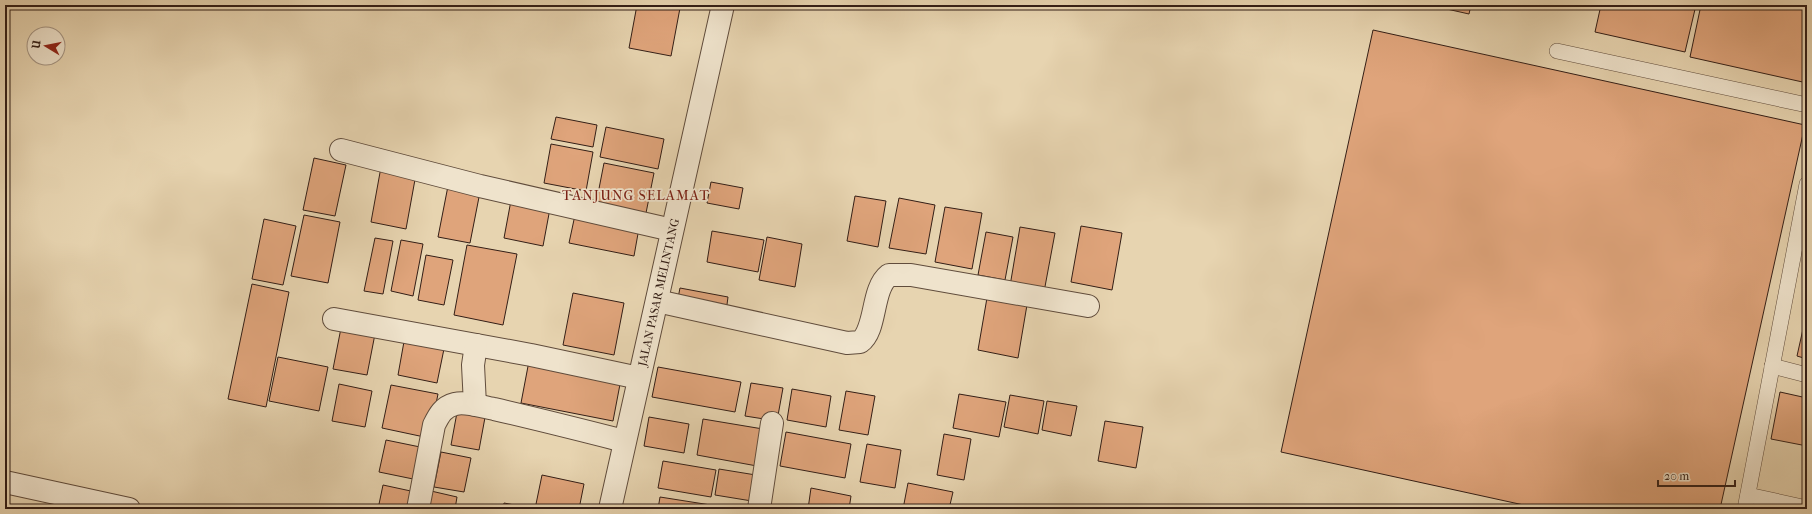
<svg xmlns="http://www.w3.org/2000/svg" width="1812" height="514" font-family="'IM FELL French Canon',serif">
<rect width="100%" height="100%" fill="#e7d4b0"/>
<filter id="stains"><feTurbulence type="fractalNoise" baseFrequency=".005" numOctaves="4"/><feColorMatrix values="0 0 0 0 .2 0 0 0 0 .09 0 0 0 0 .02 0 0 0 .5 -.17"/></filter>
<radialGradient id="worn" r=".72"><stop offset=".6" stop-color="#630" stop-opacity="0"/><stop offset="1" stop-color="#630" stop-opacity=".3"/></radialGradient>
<g fill="#dfa47b" stroke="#331e16">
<path d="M637,5H667L680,8L671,56L629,48Z"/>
<path d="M1429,5H1471L1469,14Z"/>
<path d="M1601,5H1696L1685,52L1595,32Z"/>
<path d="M1701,5H1807V83L1690,57Z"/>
<path d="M1373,30L1805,125L1720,509H1542L1281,452Z"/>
<path d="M556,117L597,125L593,147L551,139Z"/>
<path d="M606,127L664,139L658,169L600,157Z"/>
<path d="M551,144L593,152L586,191L544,183Z"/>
<path d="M314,158L346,165L335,216L303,210Z"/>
<path d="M604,163L654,173L646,213L596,204Z"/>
<path d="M381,167L416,174L406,229L371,222Z"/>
<path d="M711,182L743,188L739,209L707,203Z"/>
<path d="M448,186L480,192L470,243L438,237Z"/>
<path d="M512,195L551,203L543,246L504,238Z"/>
<path d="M855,196L886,201L878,247L847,241Z"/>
<path d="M899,198L935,205L926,254L889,248Z"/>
<path d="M945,207L982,213L972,269L935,262Z"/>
<path d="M304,215L340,222L328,283L291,276Z"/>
<path d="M575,215L639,228L634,256L569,243Z"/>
<path d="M264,219L296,226L283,285L252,279Z"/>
<path d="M1081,226L1122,233L1112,290L1071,282Z"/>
<path d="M1020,227L1055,233L1044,292L1010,286Z"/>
<path d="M712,231L764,240L758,272L707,262Z"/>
<path d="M986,232L1013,237L1005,280L978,275Z"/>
<path d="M767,237L802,244L795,287L759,280Z"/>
<path d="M375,238L393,241L383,294L364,291Z"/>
<path d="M401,240L423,244L413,296L391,291Z"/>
<path d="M467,245L517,254L503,325L454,315Z"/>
<path d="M426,255L453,260L444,305L418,300Z"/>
<path d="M252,284L289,292L266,407L228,399Z"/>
<path d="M680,288L728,297L726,312L677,303Z"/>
<path d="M988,292L1028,299L1018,358L978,350Z"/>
<path d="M573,293L624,303L614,355L563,345Z"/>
<path d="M1807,311V359L1797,356Z"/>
<path d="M341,328L375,334L367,375L333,369Z"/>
<path d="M405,336L445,344L437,383L398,375Z"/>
<path d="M278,357L328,367L319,411L269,401Z"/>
<path d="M529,361L621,379L613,421L521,403Z"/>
<path d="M658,367L741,382L735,412L652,397Z"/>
<path d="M751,383L783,388L777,421L745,416Z"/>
<path d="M339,384L372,391L365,427L332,421Z"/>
<path d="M391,385L438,394L429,438L382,428Z"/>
<path d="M792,389L831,396L826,427L787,420Z"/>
<path d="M846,391L875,396L868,435L839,430Z"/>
<path d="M1780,392L1807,398V446L1771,439Z"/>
<path d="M959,394L1006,402L999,437L953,428Z"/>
<path d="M1010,395L1044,401L1038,434L1004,427Z"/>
<path d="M1047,401L1077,406L1071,436L1042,430Z"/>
<path d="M458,407L486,412L479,450L451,445Z"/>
<path d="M649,417L689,424L684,453L644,446Z"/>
<path d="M703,419L763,429L757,466L697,455Z"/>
<path d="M1105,421L1143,427L1136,468L1098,461Z"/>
<path d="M786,432L851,444L845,478L780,466Z"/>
<path d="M944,434L971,439L964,480L937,475Z"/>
<path d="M386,440L425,448L418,480L379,472Z"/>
<path d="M867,444L901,450L895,488L860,482Z"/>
<path d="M441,452L471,458L464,492L434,487Z"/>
<path d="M663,461L716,470L711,497L658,488Z"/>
<path d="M719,469L762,476L758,502L715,495Z"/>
<path d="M542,475L584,484L579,509H535Z"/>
<path d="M908,483L953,492L949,509H903Z"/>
<path d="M383,485L420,493L417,509H378Z"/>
<path d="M811,488L851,496L849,509H808Z"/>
<path d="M431,491L457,497L455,509H427Z"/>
<path d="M660,497L717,506L716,509H658Z"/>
<path d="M504,503L530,508V509H503Z"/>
</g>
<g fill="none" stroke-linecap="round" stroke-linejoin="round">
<defs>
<g id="service">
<path d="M1557,51L1807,105"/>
<path d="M1772,366L1807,375"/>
<path d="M1748,495L1807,508"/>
<path d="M1745,509L1807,184"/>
</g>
<g id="minor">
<path d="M341,150L480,186L672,230"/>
<path d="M657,301L847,343L860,342C877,330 871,289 889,275H911L1088,306"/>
<path d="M334,319L531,355L639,378"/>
<path d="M475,405L473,365L476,345"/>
<path d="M418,509L434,425C439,415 443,407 455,404C466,401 482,407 494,409C537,419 581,430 624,441"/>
<path d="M759,509L772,423"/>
</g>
<g id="tertiary">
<path d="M5,482L129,509"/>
<path id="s1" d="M610,509L723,5"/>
</g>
</defs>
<use href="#service" stroke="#604c3c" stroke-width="16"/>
<use href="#minor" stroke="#604c3c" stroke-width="24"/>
<use href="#tertiary" stroke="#604c3c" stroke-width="24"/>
<use href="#service" stroke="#efe3cc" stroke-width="15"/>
<use href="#minor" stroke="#efe3cc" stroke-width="22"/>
<use href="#tertiary" stroke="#efe3cc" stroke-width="22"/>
</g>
<g text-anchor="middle" stroke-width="3.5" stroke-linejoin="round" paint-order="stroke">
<g font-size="12" fill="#331e16" stroke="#efe3cc">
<text dy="4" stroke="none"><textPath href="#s1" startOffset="222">JALAN PASAR MELINTANG</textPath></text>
</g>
<g font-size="14" letter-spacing="1" fill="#7a1f14" stroke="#efe3cc">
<text x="636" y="200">TANJUNG SELAMAT</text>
</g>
</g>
<rect width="1812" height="514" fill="none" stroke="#e7d4b0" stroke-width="20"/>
<rect x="6" y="6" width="1800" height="502" fill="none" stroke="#331e16" stroke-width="2"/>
<rect x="10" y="10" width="1792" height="494" fill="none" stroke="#331e16"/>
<g transform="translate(46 46) rotate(280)"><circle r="19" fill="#efe3cc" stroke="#a49483"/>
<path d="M0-3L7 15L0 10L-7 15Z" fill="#8f2418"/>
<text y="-6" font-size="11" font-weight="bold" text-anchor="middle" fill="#331e16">U</text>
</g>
<path d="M1658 480v6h77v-6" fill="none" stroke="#331e16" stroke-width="2"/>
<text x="1664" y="480" font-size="12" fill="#331e16" stroke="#efe3cc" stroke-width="3" paint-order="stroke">20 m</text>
<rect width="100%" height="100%" filter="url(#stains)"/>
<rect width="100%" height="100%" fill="url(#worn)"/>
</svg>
